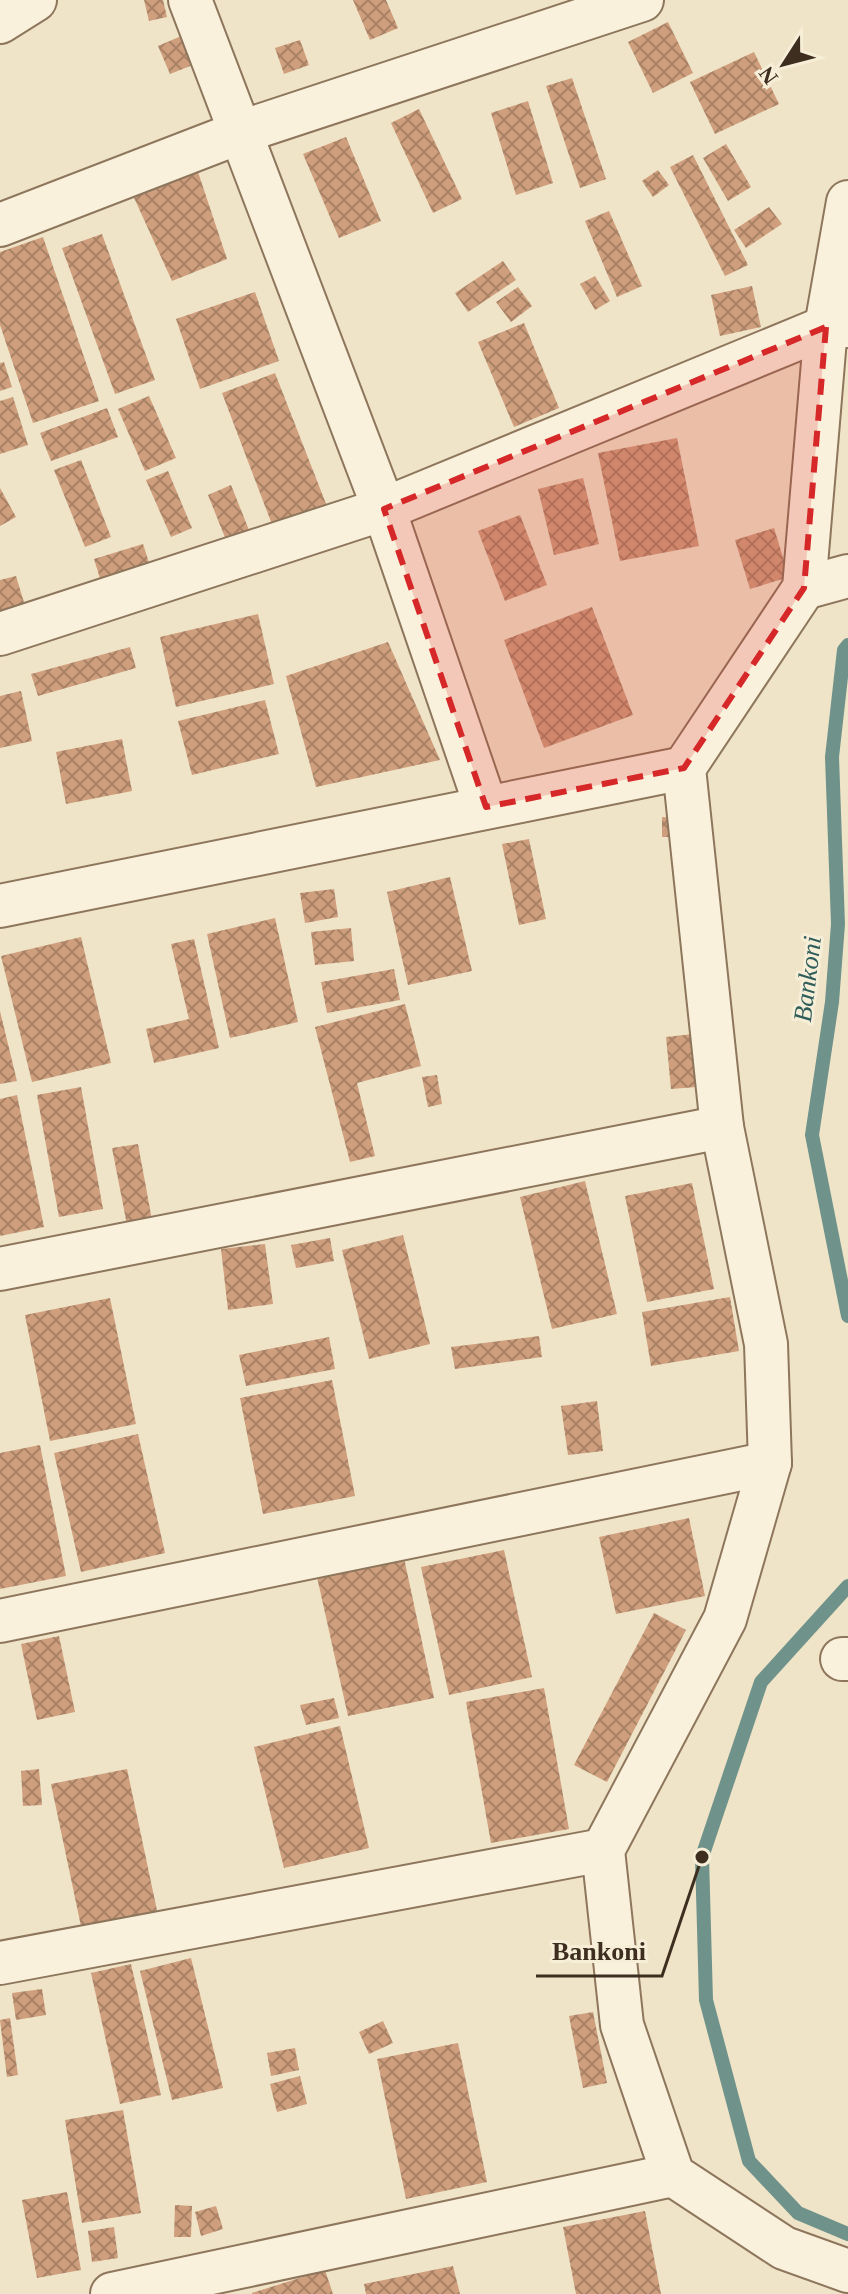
<svg xmlns="http://www.w3.org/2000/svg" width="848" height="2294" font-family="Georgia,serif">
<defs>
<pattern id="building-cross-hatch" width="8" height="8" patternUnits="userSpaceOnUse" patternTransform="scale(2)"><rect width="8" height="8" fill="#cf9f7d"/><path d="M0 0l8 8M0 8l8-8" fill="none" stroke="#a98266"/></pattern>
</defs>
<rect width="100%" height="100%" fill="#f0e4c8"/>
<g fill="none" stroke-linecap="round" stroke-linejoin="round">
<g stroke="#6f938a" stroke-width="14">
<path d="M848,645L844,650L832,757L838,924L832,1002L812,1135L848,1316"/>
<path d="M848,1586L761,1682L702,1857L706,2000L749,2161L798,2213L848,2234"/>
</g>
</g>
<g fill="url(#building-cross-hatch)">
<path d="M144,0H163L167,17L149,21Z"/>
<path d="M353,0H386L398,28L370,40Z"/>
<path d="M668,22L693,73L653,93L628,42Z"/>
<path d="M186,34L198,63L170,74L158,46Z"/>
<path d="M300,40L309,65L284,74L275,48Z"/>
<path d="M754,52L779,104L715,134L690,82Z"/>
<path d="M572,78L606,179L580,188L546,86Z"/>
<path d="M528,101L553,183L516,195L491,113Z"/>
<path d="M419,109L462,199L433,213L391,123Z"/>
<path d="M346,137L381,221L339,238L303,154Z"/>
<path d="M726,144L751,187L728,201L703,158Z"/>
<path d="M693,155L748,265L725,276L670,167Z"/>
<path d="M195,163L227,259L172,281L130,189Z"/>
<path d="M658,170L669,185L653,197L642,181Z"/>
<path d="M769,207L782,224L746,248L734,230Z"/>
<path d="M609,211L642,286L617,297L585,221Z"/>
<path d="M102,234L155,380L115,394L62,248Z"/>
<path d="M43,237L99,401L33,423L0,325V252Z"/>
<path d="M503,261L516,280L468,312L455,293Z"/>
<path d="M595,276L610,301L595,310L580,284Z"/>
<path d="M752,286L761,327L720,336L711,295Z"/>
<path d="M518,287L532,306L511,322L496,302Z"/>
<path d="M255,292L279,361L200,389L176,319Z"/>
<path d="M524,323L559,408L514,427L478,342Z"/>
<path d="M4,362L12,387L0,391V363Z"/>
<path d="M275,373L330,514L276,535L222,393Z"/>
<path d="M149,396L176,458L145,471L118,409Z"/>
<path d="M13,397L28,445L0,454V401Z"/>
<path d="M107,408L118,437L51,461L40,433Z"/>
<path d="M677,438L699,546L620,561L598,453Z"/>
<path d="M81,460L111,537L85,547L54,470Z"/>
<path d="M168,471L192,528L171,537L146,480Z"/>
<path d="M583,478L599,544L554,555L538,489Z"/>
<path d="M231,485L251,535L228,545L208,495Z"/>
<path d="M0,488L16,517L0,526Z"/>
<path d="M520,515L547,585L505,601L478,531Z"/>
<path d="M774,528L789,577L750,589L735,540Z"/>
<path d="M143,544L152,572L103,588L94,559Z"/>
<path d="M16,576L26,609L0,616V580Z"/>
<path d="M592,607L633,715L544,748L504,640Z"/>
<path d="M258,614L274,684L176,707L160,637Z"/>
<path d="M388,642L440,760L316,787L286,676Z"/>
<path d="M130,647L136,668L38,696L31,674Z"/>
<path d="M21,691L32,741L0,748V696Z"/>
<path d="M265,700L279,754L192,775L178,721Z"/>
<path d="M122,739L132,791L66,804L56,752Z"/>
<path d="M662,817L682,818V837H662Z"/>
<path d="M529,839L546,919L519,925L502,844Z"/>
<path d="M450,877L472,971L408,985L387,892Z"/>
<path d="M334,889L338,917L305,923L300,893Z"/>
<path d="M275,918L298,1022L230,1038L207,934Z"/>
<path d="M351,928L354,961L315,965L311,932Z"/>
<path d="M81,937L111,1063L32,1082L1,956Z"/>
<path d="M194,939L219,1048L154,1063L146,1029L189,1019L171,944Z"/>
<path d="M394,969L400,1000L327,1013L321,982Z"/>
<path d="M405,1004L421,1066L357,1083L375,1156L350,1162L315,1027Z"/>
<path d="M0,1011L17,1081L0,1084Z"/>
<path d="M693,1034L697,1087L671,1089L666,1037Z"/>
<path d="M437,1075L442,1104L428,1107L422,1077Z"/>
<path d="M81,1087L103,1209L59,1217L37,1095Z"/>
<path d="M17,1095L44,1227L0,1236V1099Z"/>
<path d="M138,1144L152,1220L127,1225L112,1148Z"/>
<path d="M585,1181L617,1314L552,1329L520,1197Z"/>
<path d="M692,1183L714,1289L647,1302L625,1196Z"/>
<path d="M403,1235L430,1344L369,1359L342,1250Z"/>
<path d="M330,1238L334,1261L296,1268L291,1245Z"/>
<path d="M265,1244L273,1304L228,1310L221,1249Z"/>
<path d="M730,1297L739,1351L651,1366L642,1312Z"/>
<path d="M110,1298L136,1424L50,1441L25,1315Z"/>
<path d="M539,1336L542,1357L455,1369L451,1347Z"/>
<path d="M329,1337L335,1369L246,1386L239,1355Z"/>
<path d="M332,1380L355,1496L263,1514L240,1398Z"/>
<path d="M597,1401L603,1451L568,1455L561,1406Z"/>
<path d="M138,1434L165,1553L81,1572L54,1453Z"/>
<path d="M40,1445L66,1576L0,1589V1453Z"/>
<path d="M689,1518L705,1596L616,1614L599,1537Z"/>
<path d="M504,1550L532,1677L449,1695L421,1567Z"/>
<path d="M404,1558L434,1698L348,1716L317,1577Z"/>
<path d="M654,1613L686,1630L607,1782L574,1765Z"/>
<path d="M59,1636L75,1712L37,1720L21,1644Z"/>
<path d="M544,1688L569,1829L491,1843L466,1702Z"/>
<path d="M334,1698L339,1718L306,1725L300,1705Z"/>
<path d="M340,1726L369,1848L284,1868L254,1747Z"/>
<path d="M39,1769L42,1805L23,1806L21,1771Z"/>
<path d="M127,1769L158,1915L82,1931L51,1784Z"/>
<path d="M191,1958L223,2088L172,2100L140,1971Z"/>
<path d="M131,1964L161,2095L120,2104L91,1973Z"/>
<path d="M42,1989L46,2015L16,2020L12,1993Z"/>
<path d="M593,2012L607,2083L583,2088L569,2016Z"/>
<path d="M10,2018L18,2075L7,2077L0,2020Z"/>
<path d="M383,2021L393,2043L369,2054L359,2032Z"/>
<path d="M458,2043L487,2182L406,2199L377,2059Z"/>
<path d="M295,2048L299,2070L271,2076L267,2053Z"/>
<path d="M300,2076L307,2104L277,2112L270,2084Z"/>
<path d="M123,2110L141,2213L82,2223L65,2120Z"/>
<path d="M67,2192L81,2270L37,2278L22,2200Z"/>
<path d="M175,2205L192,2206L191,2237H174Z"/>
<path d="M216,2206L223,2229L201,2236L195,2212Z"/>
<path d="M645,2211L661,2294H576L563,2227Z"/>
<path d="M114,2227L118,2258L92,2262L88,2231Z"/>
<path d="M453,2266L460,2294H366L364,2284Z"/>
<path d="M325,2270L333,2294H252V2293Z"/>
</g>
<g fill="none" stroke-linecap="round" stroke-linejoin="round">
<defs>
<g id="street">
<path d="M190,0L384,509L486,807"/>
<path d="M0,22L35,0"/>
<path d="M848,202L826,327L804,588L684,768L722,1127L766,1344L770,1463L725,1619L603,1850L622,2025L673,2175L784,2248L848,2271"/>
<path d="M0,225L241,132L642,0"/>
<path d="M804,588L848,576"/>
<path d="M0,634L384,509L826,327L848,326"/>
<path d="M0,906L684,768"/>
<path d="M0,1269L722,1127"/>
<path d="M0,1621L770,1463"/>
<path d="M842,1659H848"/>
<path d="M0,1963L603,1850"/>
<path d="M112,2294L673,2175"/>
</g>
</defs>
<use href="#street" stroke="#8d765c" stroke-width="46"/>
<use href="#street" stroke="#faf1dc" stroke-width="42"/>
</g>
<path fill="#d62828" fill-opacity="0.2" stroke="#d62828" stroke-width="6" stroke-dasharray="16 10" stroke-linejoin="round" d="M826,327L804,588L684,768L486,807L384,509Z"/>
<g text-anchor="middle" stroke-width="6" stroke-linejoin="round" paint-order="stroke">
<g font-size="26" font-style="italic" fill="#2f5d5a" stroke="#f7eed8">
<text transform="translate(807 979) rotate(-83)" y="9">Bankoni</text>
</g>
</g>
<path fill="none" stroke="#3d2e20" stroke-width="3" d="M702 1857L662 1976H536"/>
<circle fill="#3d2e20" stroke="#f7eed8" stroke-width="3" cx="702" cy="1857" r="8"/>
<g font-size="26" text-anchor="middle" font-weight="bold" fill="#3d2e20" stroke="#f7eed8" stroke-width="6" stroke-linejoin="round" paint-order="stroke">
<text x="599" y="1960">Bankoni</text>
</g>
<g transform="translate(784 64) rotate(234)" stroke="#f7eed8" stroke-width="6" paint-order="stroke">
<path d="M0-6L14 30L0 20L-14 30Z" fill="#3d2e20"/>
<text y="-12" font-size="22" font-weight="bold" text-anchor="middle" fill="#3d2e20">N</text>
</g>
</svg>
